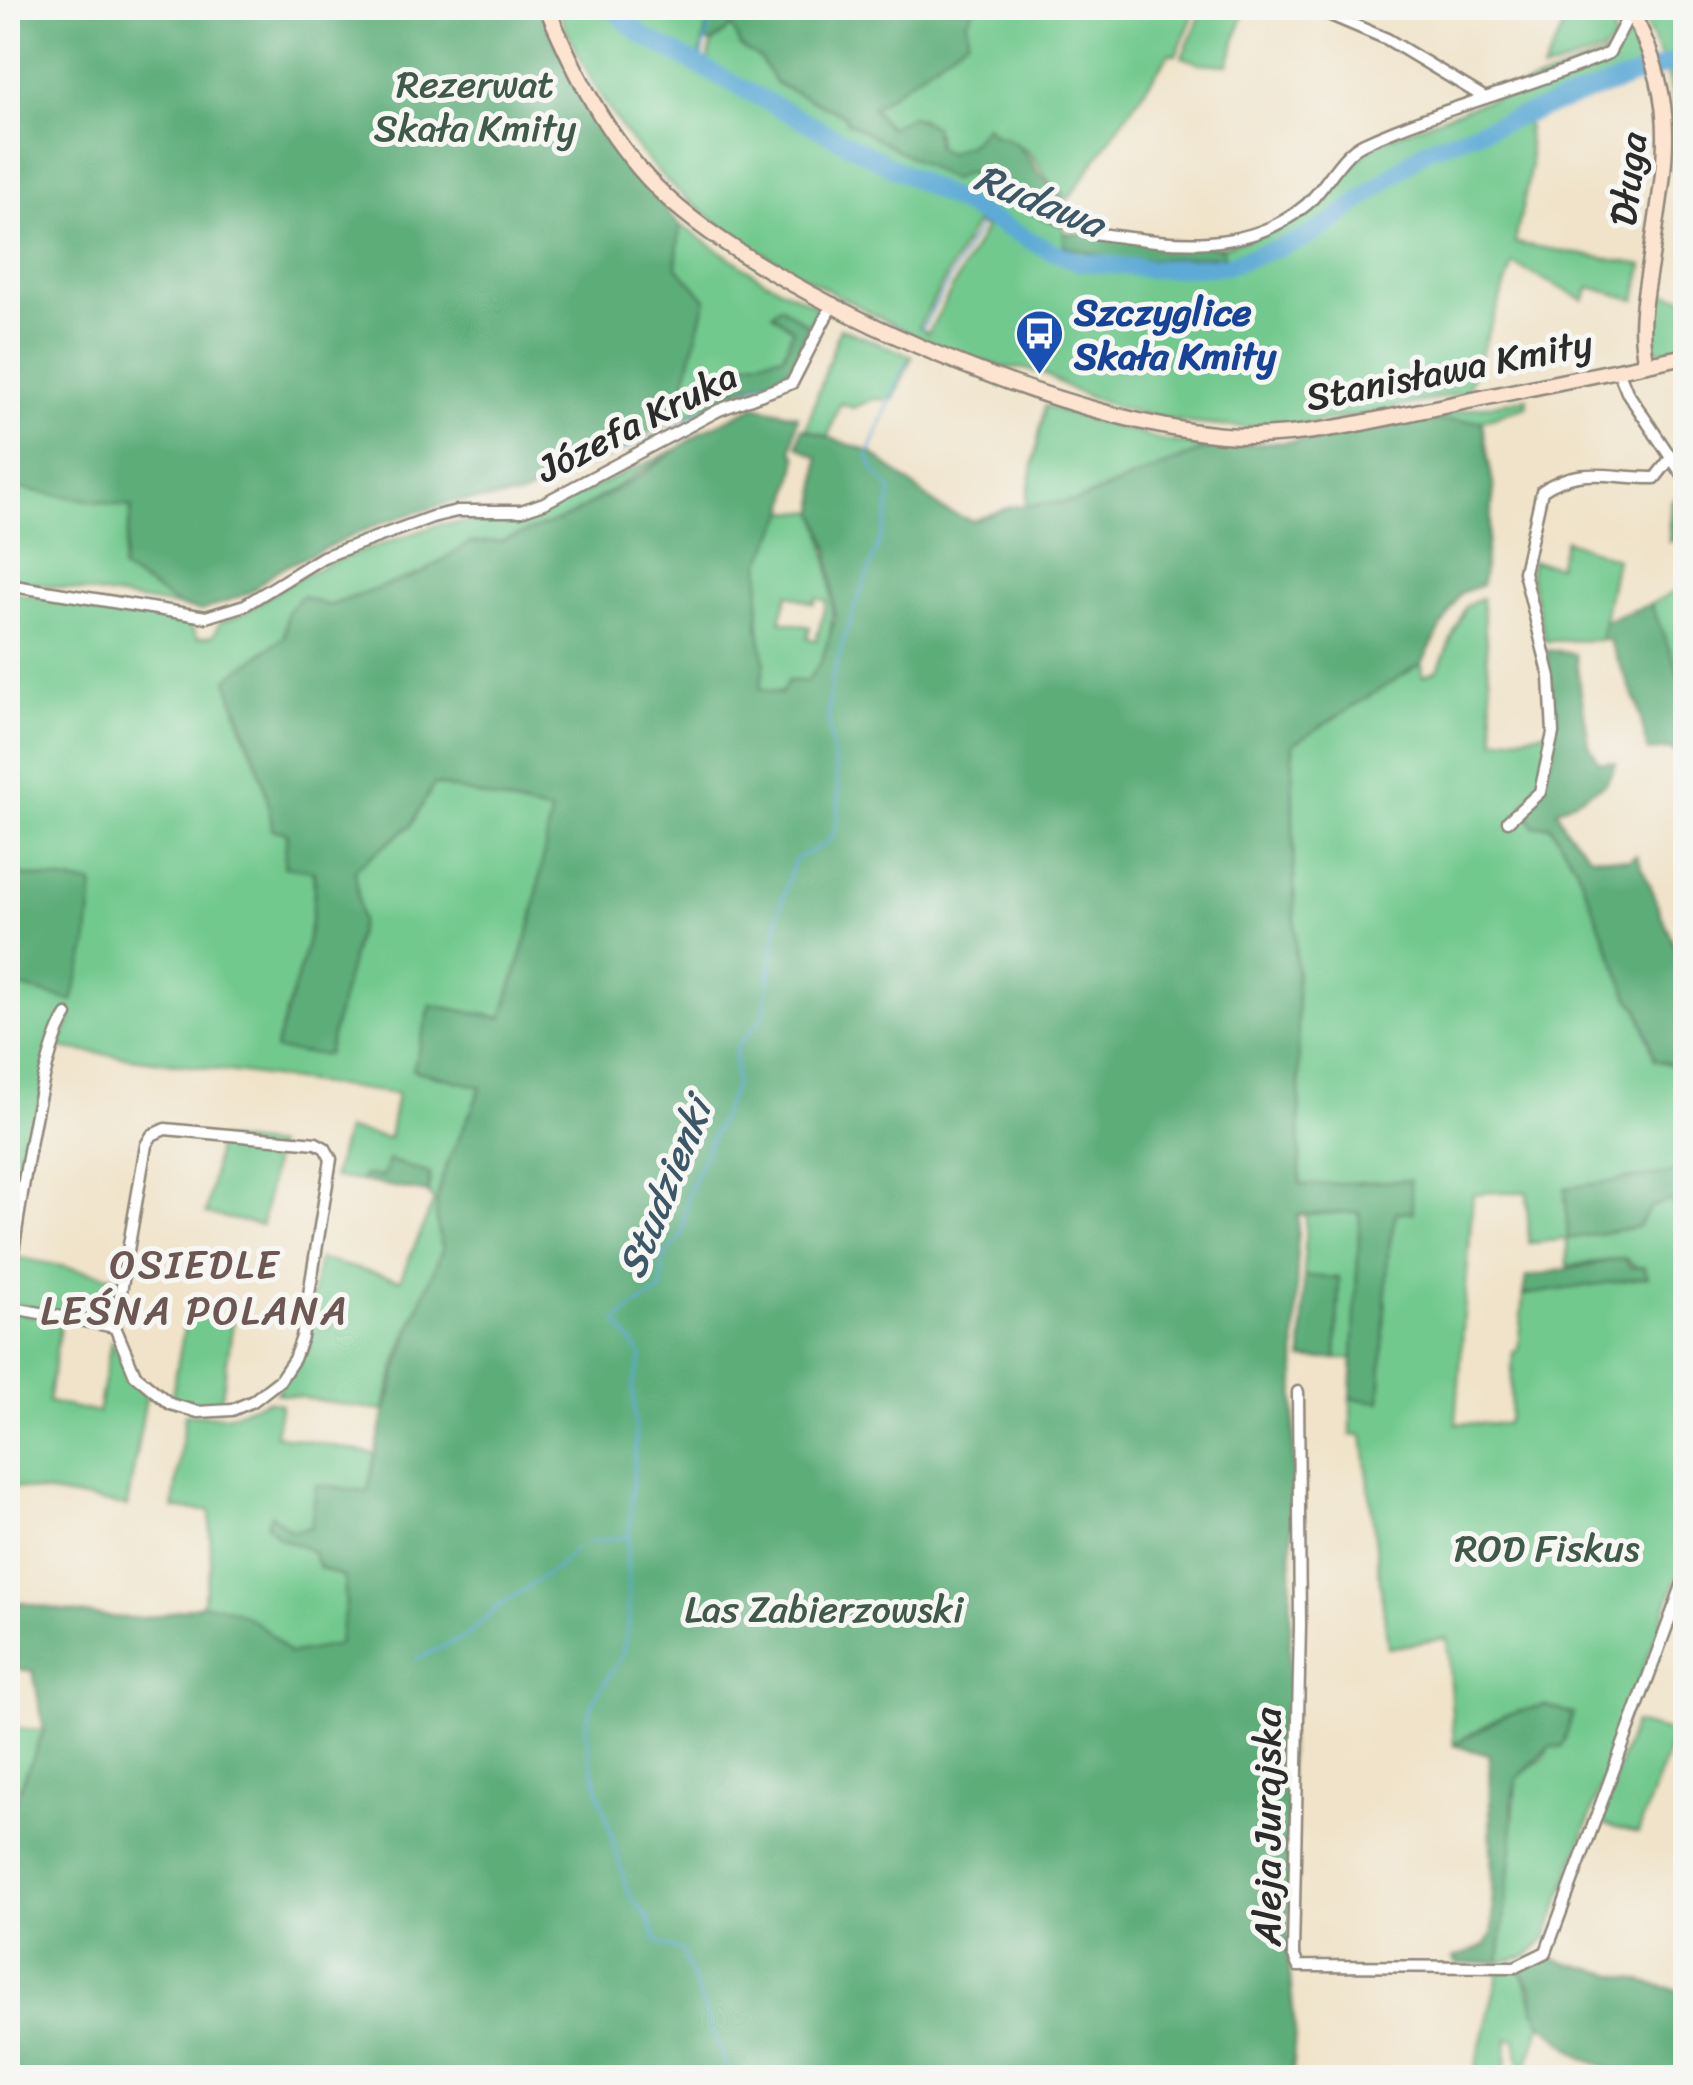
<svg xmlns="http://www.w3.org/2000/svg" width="1693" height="2085" font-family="Sriracha,sans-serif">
<rect width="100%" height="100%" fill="#f6f6f2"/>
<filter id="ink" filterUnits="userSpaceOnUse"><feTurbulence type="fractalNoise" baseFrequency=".01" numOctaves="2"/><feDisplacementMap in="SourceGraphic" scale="20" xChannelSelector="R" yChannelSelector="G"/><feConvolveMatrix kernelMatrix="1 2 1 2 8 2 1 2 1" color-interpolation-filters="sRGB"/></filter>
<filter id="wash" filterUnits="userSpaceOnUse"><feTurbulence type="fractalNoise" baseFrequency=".0048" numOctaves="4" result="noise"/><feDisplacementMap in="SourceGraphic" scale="40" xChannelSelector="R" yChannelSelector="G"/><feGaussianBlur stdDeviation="2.25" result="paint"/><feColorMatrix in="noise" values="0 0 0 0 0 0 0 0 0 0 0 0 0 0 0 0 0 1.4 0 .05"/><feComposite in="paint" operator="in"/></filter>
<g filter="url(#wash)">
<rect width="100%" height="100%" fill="#f0e3c9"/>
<g fill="#72c98e" stroke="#4e7a5c" stroke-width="2.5" fill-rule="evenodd">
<path d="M557,8H704L709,16L700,56L707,62L712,43L732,26L740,46L760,59L777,84L846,116L847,122L952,180L967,172L1026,210L1063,226L1065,246L1224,255L1222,247C1259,235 1296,218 1325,193C1351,171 1357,155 1390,137L1614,52L1627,27H1632L1650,77L1527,122L1531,165L1515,243L1643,265L1636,300L1590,287L1584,300L1513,264L1467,392C1392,407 1314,431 1236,427C1183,425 1123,413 1075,391C1061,385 1049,374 1034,371C1022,367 1009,370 997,366C941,352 889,323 839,296C691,217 624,166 557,8ZM975,224L985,228L928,333L919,327Z"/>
<path d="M975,8H1197L1176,55L1170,53L1069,198C1041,182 1045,167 1027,151C1014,140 997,140 986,126L970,144L947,153L937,148V133L919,118L889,128L872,108L967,39V20Z"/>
<path d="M1204,8H1245L1228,65L1199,63L1182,57Z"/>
<path d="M1531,8H1615L1614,41L1603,52L1542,72L1564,26L1521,21Z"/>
<path d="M1638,8H1685V49L1662,59Z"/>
<path d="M1685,61V171H1673L1675,108L1667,69Z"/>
<path d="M680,225L764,280L818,307L809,326L780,306L793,329L783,355L747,362L732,392L687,416H676L706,299L676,266Z"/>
<path d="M1654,292L1685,297V347L1660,351L1652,346L1648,326Z"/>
<path d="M840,328L912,356L893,400L874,399L853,408L840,403L828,437L806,429Z"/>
<path d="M1527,398V406L1482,421L1412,420Z"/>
<path d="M1045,406L1161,440L1210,447L1077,501L1025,506Z"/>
<path d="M677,449L568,517L502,541L469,543L422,573L328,606L302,596L288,612L284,637L227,679L243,730L287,832L284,867L313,870C319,929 291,993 275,1049L361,921L354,869L411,825L434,784L552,813L532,921L502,1018L431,1005L413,1070L481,1086C464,1137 422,1194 443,1248L400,1352L383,1411L276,1393L302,1348L319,1259L400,1280L434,1201L428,1193L430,1174L389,1160L383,1177L363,1175L362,1181L333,1177L346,1130L389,1138L397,1094L58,1048L71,1018L69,1009L62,1016L18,1188L8,1255V945L20,987L92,884L13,874L8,912V592L187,620L197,638L213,636L220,622L243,614L281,587L329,563L440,524L526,519Z"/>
<path d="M8,487L132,507L122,569L182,607L8,579Z"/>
<path d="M786,511L816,512C834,563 856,710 760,690C767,648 750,604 761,562C765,545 778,526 786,511ZM788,594L814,604L816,598L827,601L816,640L807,638L810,627L780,621Z"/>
<path d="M1565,540L1616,559L1600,640L1545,641L1530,575L1532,561L1558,566Z"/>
<path d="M1685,585V688L1651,604Z"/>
<path d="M1482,598L1495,740L1550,731L1540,783L1523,805L1534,827L1550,825L1577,868L1630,1000L1639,1009L1655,1060L1685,1068V1179L1681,1171L1565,1188L1568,1238L1670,1200L1685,1219V1555L1546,1938L1526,1957L1499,1962L1517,1778L1542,1759L1573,1714C1526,1699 1494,1718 1454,1745L1447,1638L1388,1648L1363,1435H1351V1398L1380,1402L1388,1252L1396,1212H1412L1410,1181L1300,1186C1301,1038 1291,891 1293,743L1422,663L1423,676L1438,670L1465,607ZM1495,1192H1527L1529,1243L1567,1239V1266L1625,1258L1648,1277L1523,1295L1518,1350L1513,1351L1510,1417L1506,1424L1456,1423L1473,1194Z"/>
<path d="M219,1139L276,1146L262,1225L206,1214Z"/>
<path d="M1360,1212L1353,1359H1336L1339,1278L1304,1276L1306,1213Z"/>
<path d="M16,1257L119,1278L114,1310L101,1320L9,1303Z"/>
<path d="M15,1312L61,1320L48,1402L98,1413L111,1341L146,1397L127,1506L8,1486V1315Z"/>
<path d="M187,1312L233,1322L220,1408L171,1400Z"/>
<path d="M267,1401L281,1404L275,1435L375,1454L368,1492L311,1527L278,1537L312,1551L319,1567L344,1577L346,1603L338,1645L289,1654C265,1624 239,1612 202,1605L211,1565L210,1511L173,1508L185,1414L227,1416Z"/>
<path d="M1634,1723L1675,1733L1638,1833L1598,1823Z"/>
<path d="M8,1728L44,1730L20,1788H8Z"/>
<path d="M1519,1969C1531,1987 1531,2005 1542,2024L1523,2077L1515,2039H1507L1506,2070L1498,2077L1473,2078L1499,1971Z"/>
</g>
<g fill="#5dad79" stroke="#446c52" stroke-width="2.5">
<path d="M8,8H540L606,142L680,225L676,266L706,299L676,416L627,446L519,497L452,502L381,523L277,570L249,593L202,611L182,607L122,569L132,507L8,487Z"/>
<path d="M709,8H975L967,20L968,39L872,108L889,128L911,116L934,126L937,148L947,153L970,144L986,126L993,135C1024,139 1028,162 1046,182C1063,202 1068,197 1081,226C1038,226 1002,193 967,172L952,180L847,122L845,116L776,83L760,59L740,46L732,26L712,43L705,41Z"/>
<path d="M1064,232L1222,247L1224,256L1123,261L1064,246Z"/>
<path d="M780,306L809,326C789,382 786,373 732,392L747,362L784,355L793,329L772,314Z"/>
<path d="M755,406L798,416L792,450L797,457L786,511L761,562L758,625L765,662L760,689L781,694L788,681H807L821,662L835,619L829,549L816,512L818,458L798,446L802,428L871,452L943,510L973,521L1010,507L1077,501L1210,447L1315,440L1412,420L1482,421L1494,490L1482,585L1460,593L1422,663L1293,744C1291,891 1301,1038 1300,1185L1410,1180L1413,1212H1396L1388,1252L1380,1402L1351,1398L1360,1212L1298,1215L1289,1702L1288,1953L1295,2031L1292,2077L8,2078V1818L44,1730L33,1671L17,1669L8,1610L14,1601C52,1608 90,1617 129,1618C155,1619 173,1611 197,1606C233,1599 269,1629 289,1654L338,1645L346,1603L344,1577L319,1567L312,1551L278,1537L267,1525L271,1514L292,1531L311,1527L316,1485L368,1491C385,1397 406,1336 443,1248C420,1189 462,1142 481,1087L413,1070L431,1005L502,1018L532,921L551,813L434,784L411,825L355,869L361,921L327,1055L275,1050C290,994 319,930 314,871L284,867L287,833L272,829C267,775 243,731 227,679L284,637L287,612L302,596L329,606L422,573L469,543L502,541L568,517L643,474L701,432Z"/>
<path d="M1685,490V536L1669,542L1671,502Z"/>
<path d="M1651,604L1685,688V778L1673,749L1648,751L1638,706L1609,640H1600L1604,621Z"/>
<path d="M1547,650L1575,654L1589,745L1599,762L1616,763L1606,783L1557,810L1565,828L1589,855L1629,860L1637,855L1685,972V1068L1655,1060L1639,1009L1630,1000L1577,868L1550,825L1534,827L1527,811L1553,754Z"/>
<path d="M13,874L93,884L87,948L72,1001L20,987L8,945Z"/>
<path d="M388,1160L430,1174L428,1193L362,1181L363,1175L383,1177Z"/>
<path d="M1682,1171L1685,1219L1669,1200L1651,1207L1637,1227L1568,1239L1565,1188Z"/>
<path d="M1625,1258L1630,1267H1644L1648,1277L1523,1295L1526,1277Z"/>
<path d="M1304,1276L1339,1278L1336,1359H1302Z"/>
<path d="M1545,1705L1573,1714L1562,1747H1549L1517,1779L1512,1799L1513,1843L1499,1962L1457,1964L1453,1958L1485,1946L1493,1932L1489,1755L1454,1745L1506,1715Z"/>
<path d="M1548,1958L1685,1992V2077H1617L1607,2067L1583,2059L1542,2024L1534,2010L1532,1989L1519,1969Z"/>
</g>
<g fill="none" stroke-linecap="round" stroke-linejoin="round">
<g stroke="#5daad6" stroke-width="2.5">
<path d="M701,65L711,16L706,8"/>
<path d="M922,329L983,219"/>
<path d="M807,344L820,308"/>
<path d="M667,431L715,403L791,372"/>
<path d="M593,464L662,433"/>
<path d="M588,1542L626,1537"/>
<path d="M417,1659L468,1635L496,1608L558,1567L576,1548"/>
<path d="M730,2078L682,1951L658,1943L648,1918L628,1893L590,1760L586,1724L594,1700L621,1657L629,1625L627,1558L636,1438L633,1384L642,1357L617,1322L632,1308L660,1292L664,1257L682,1236L688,1193L735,1085L736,1048L764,1016L780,907L794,861C808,849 829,849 835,831C847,789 825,744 829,701C834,651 871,571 887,519L891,490L873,469L868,455L906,362"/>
</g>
<path stroke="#5daad6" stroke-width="18" d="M611,8L643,36L1049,250L1079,262L1151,269L1226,266L1301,240L1330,224L1425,150L1686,58"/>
</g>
</g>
<g filter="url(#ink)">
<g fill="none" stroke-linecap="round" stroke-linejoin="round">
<defs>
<g id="street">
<path d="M1314,8L1387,39L1482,96"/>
<path d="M1093,233C1166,243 1245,257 1306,205C1326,188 1340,154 1364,143C1443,107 1529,88 1609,53L1631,11"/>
<path d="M1618,370L1627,392L1686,480"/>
<path d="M8,585L206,617L245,605L323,557L432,517L457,511H521L544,503L719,410L792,383L833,303"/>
<path d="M1508,821L1540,792L1553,733L1550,677L1524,572L1542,491C1580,464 1613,479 1655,478L1670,459"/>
<path d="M165,1129L316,1143L325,1148L331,1159L302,1337L294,1359L280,1380L253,1401L232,1410L198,1412L170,1404L135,1375L115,1327L146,1145L152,1135Z"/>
<path d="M8,1284C18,1226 38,1056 67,1015"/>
<path d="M8,1307L115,1327"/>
<path d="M1298,1392L1300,1625L1293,1954L1298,1966L1515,1967L1546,1952L1686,1575"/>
</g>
<g id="secondary">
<path d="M547,8C575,73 605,135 656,187C766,298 1098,439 1255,436C1315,435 1375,420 1434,408C1518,391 1602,373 1686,356"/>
<path d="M1629,8C1682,103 1665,162 1650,264C1644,298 1638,330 1646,364"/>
</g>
</defs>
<use href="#street" stroke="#8e877a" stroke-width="15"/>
<use href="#secondary" stroke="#8e877a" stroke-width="19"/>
<use href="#street" stroke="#fff" stroke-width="10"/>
<use href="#secondary" stroke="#fde4d0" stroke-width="14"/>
</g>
</g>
<defs>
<symbol id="bus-pin" viewBox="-11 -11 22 30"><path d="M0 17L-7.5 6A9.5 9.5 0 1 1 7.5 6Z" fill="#1a4fb4" stroke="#f6f6f2"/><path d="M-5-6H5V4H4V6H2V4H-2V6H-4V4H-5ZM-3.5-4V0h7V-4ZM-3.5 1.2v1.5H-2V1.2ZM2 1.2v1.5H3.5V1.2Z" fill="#fff"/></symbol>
</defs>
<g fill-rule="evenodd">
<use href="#bus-pin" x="1012" y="306" width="55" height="75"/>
</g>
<g text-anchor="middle" stroke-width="10" stroke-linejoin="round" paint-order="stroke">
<g font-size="38" fill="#405a49" stroke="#f6f6f2">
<text x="475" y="97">Rezerwat<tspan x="475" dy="44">Skała Kmity</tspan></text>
<text x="1547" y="1561">ROD Fiskus</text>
<text x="824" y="1622">Las Zabierzowski</text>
</g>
<g font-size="38" fill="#2b2b2b" stroke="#f6f6f2">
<text transform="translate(1628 179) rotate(-83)" y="13">Długa</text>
<text transform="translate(1449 370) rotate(-11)" y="13">Stanisława Kmity</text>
<text transform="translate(637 422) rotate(-27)" y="13">Józefa Kruka</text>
<text transform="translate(1267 1827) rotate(-90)" y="13">Aleja Jurajska</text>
</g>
<g font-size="38" font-weight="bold" fill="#164399" stroke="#f6f6f2" text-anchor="start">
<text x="1074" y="325">Szczyglice<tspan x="1074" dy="44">Skała Kmity</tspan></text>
</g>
<g font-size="40" font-style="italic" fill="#3c5767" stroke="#f6f6f2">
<text transform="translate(1040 200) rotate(22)" y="14">Rudawa</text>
<text transform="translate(664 1188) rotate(-68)" y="14">Studzienki</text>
</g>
<g font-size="40" letter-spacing="2.5" fill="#6c5753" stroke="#f6f6f2">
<text x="195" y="1278">OSIEDLE<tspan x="195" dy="46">LEŚNA POLANA</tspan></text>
</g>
</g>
<rect width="1693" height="2085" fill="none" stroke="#f6f6f2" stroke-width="40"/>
</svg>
